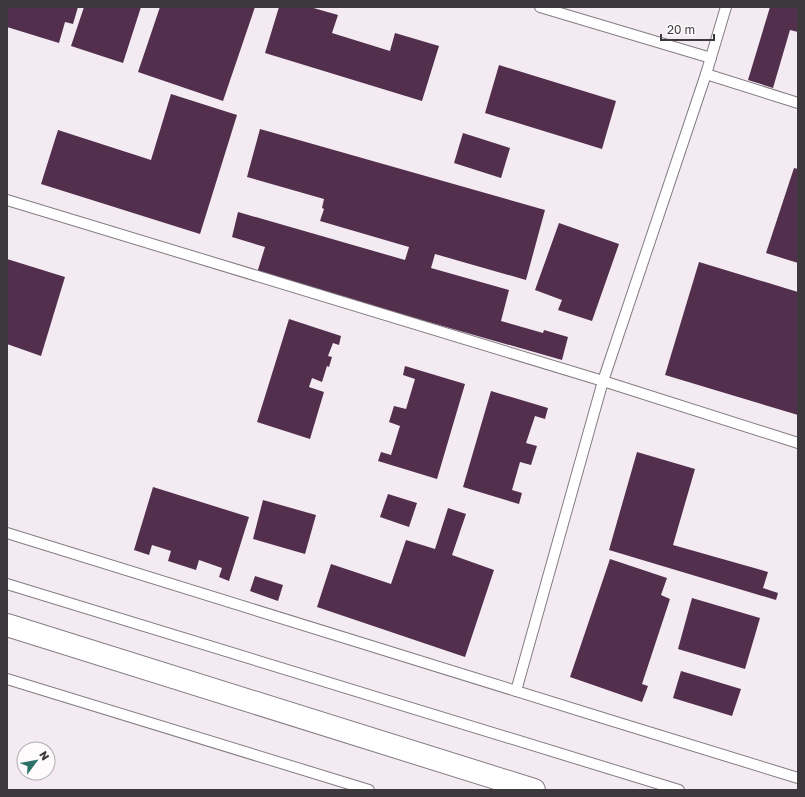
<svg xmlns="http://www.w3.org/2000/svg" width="805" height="797" font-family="'Golos Text',sans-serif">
<rect width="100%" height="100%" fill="#f4ebf2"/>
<g fill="#532f4e">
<path d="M7,7H78L73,24L65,22L59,43L7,27Z"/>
<path d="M84,7H141L123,63L71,46Z"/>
<path d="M160,7H255L223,101L138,72Z"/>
<path d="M279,7H310L338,15L332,33L390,51L395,33L439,46L422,101L265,53Z"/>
<path d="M770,7H798V32L790,30L773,88L748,80Z"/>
<path d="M499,65L616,101L602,149L485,113Z"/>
<path d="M171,94L237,115L200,234L41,184L58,130L151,160Z"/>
<path d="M260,129L545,210L526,280L435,254L431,268L509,290L501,321L543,333L544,330L568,337L562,360L257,273L265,247L232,237L238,212L405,260L409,247L320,221L324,209L322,208L324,199L247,177Z"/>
<path d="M463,133L510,148L501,178L454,163Z"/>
<path d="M794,168L798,169V263L766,253Z"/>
<path d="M559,223L619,244L592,321L558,310L562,300L535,290Z"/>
<path d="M7,259L65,277L41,356L7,344Z"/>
<path d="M699,262L798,292V415L665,375Z"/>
<path d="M289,319L341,336L339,345L333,343L328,356L332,357L329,367L327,366L322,382L312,378L309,387L324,392L310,439L257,422Z"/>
<path d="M405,366L465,384L437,479L378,461L381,452L391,455L400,426L389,422L394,406L406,409L415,379L403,375Z"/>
<path d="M491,391L548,408L545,419L535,416L526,443L537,446L531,465L520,462L512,490L522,493L519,504L463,487Z"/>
<path d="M637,452L695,469L673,545L768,572L763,588L778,593L776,600L609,550Z"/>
<path d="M153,487L249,517L229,581L219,577L222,568L199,560L196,570L168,561L171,551L152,545L149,555L134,550Z"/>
<path d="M388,494L417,503L409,527L380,517Z"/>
<path d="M263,500L316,515L305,554L253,539Z"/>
<path d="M448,508L466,514L452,555L494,570L465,657L317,607L331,564L391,584L406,540L435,549Z"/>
<path d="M610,559L667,578L661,595L670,599L642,684L648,686L642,702L570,677Z"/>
<path d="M255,576L283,585L278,601L250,591Z"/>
<path d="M692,598L760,618L745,669L678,649Z"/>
<path d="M681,671L741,689L732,716L673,698Z"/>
</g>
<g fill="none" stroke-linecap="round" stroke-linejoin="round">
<defs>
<g id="lane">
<path d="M540,7L711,58"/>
<path d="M706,74L798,103"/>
<path d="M7,200L603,381L798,443"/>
<path d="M7,533L616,722L798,778"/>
<path d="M7,584L679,790"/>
<path d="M7,679L369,790"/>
<path d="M516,691L603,381L706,74L726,7"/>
</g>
<path id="secondary" d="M7,625L534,790"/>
</defs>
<use href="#lane" stroke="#847c83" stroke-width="12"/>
<use href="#secondary" stroke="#847c83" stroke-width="24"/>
<use href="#lane" stroke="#fff" stroke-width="10"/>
<use href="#secondary" stroke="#fff" stroke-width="22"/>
</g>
<rect width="805" height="797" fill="none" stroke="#3c383b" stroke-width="16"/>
<g transform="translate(36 761) rotate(58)"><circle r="19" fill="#fefbfd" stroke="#b0adaf"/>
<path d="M0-3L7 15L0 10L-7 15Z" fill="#2c7268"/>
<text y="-6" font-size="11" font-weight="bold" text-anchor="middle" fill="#3c383b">N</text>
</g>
<path d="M661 34v6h53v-6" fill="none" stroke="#3c383b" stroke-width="2"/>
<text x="667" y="34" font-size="12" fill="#3c383b" stroke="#fefbfd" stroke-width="3" paint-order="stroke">20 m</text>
</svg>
